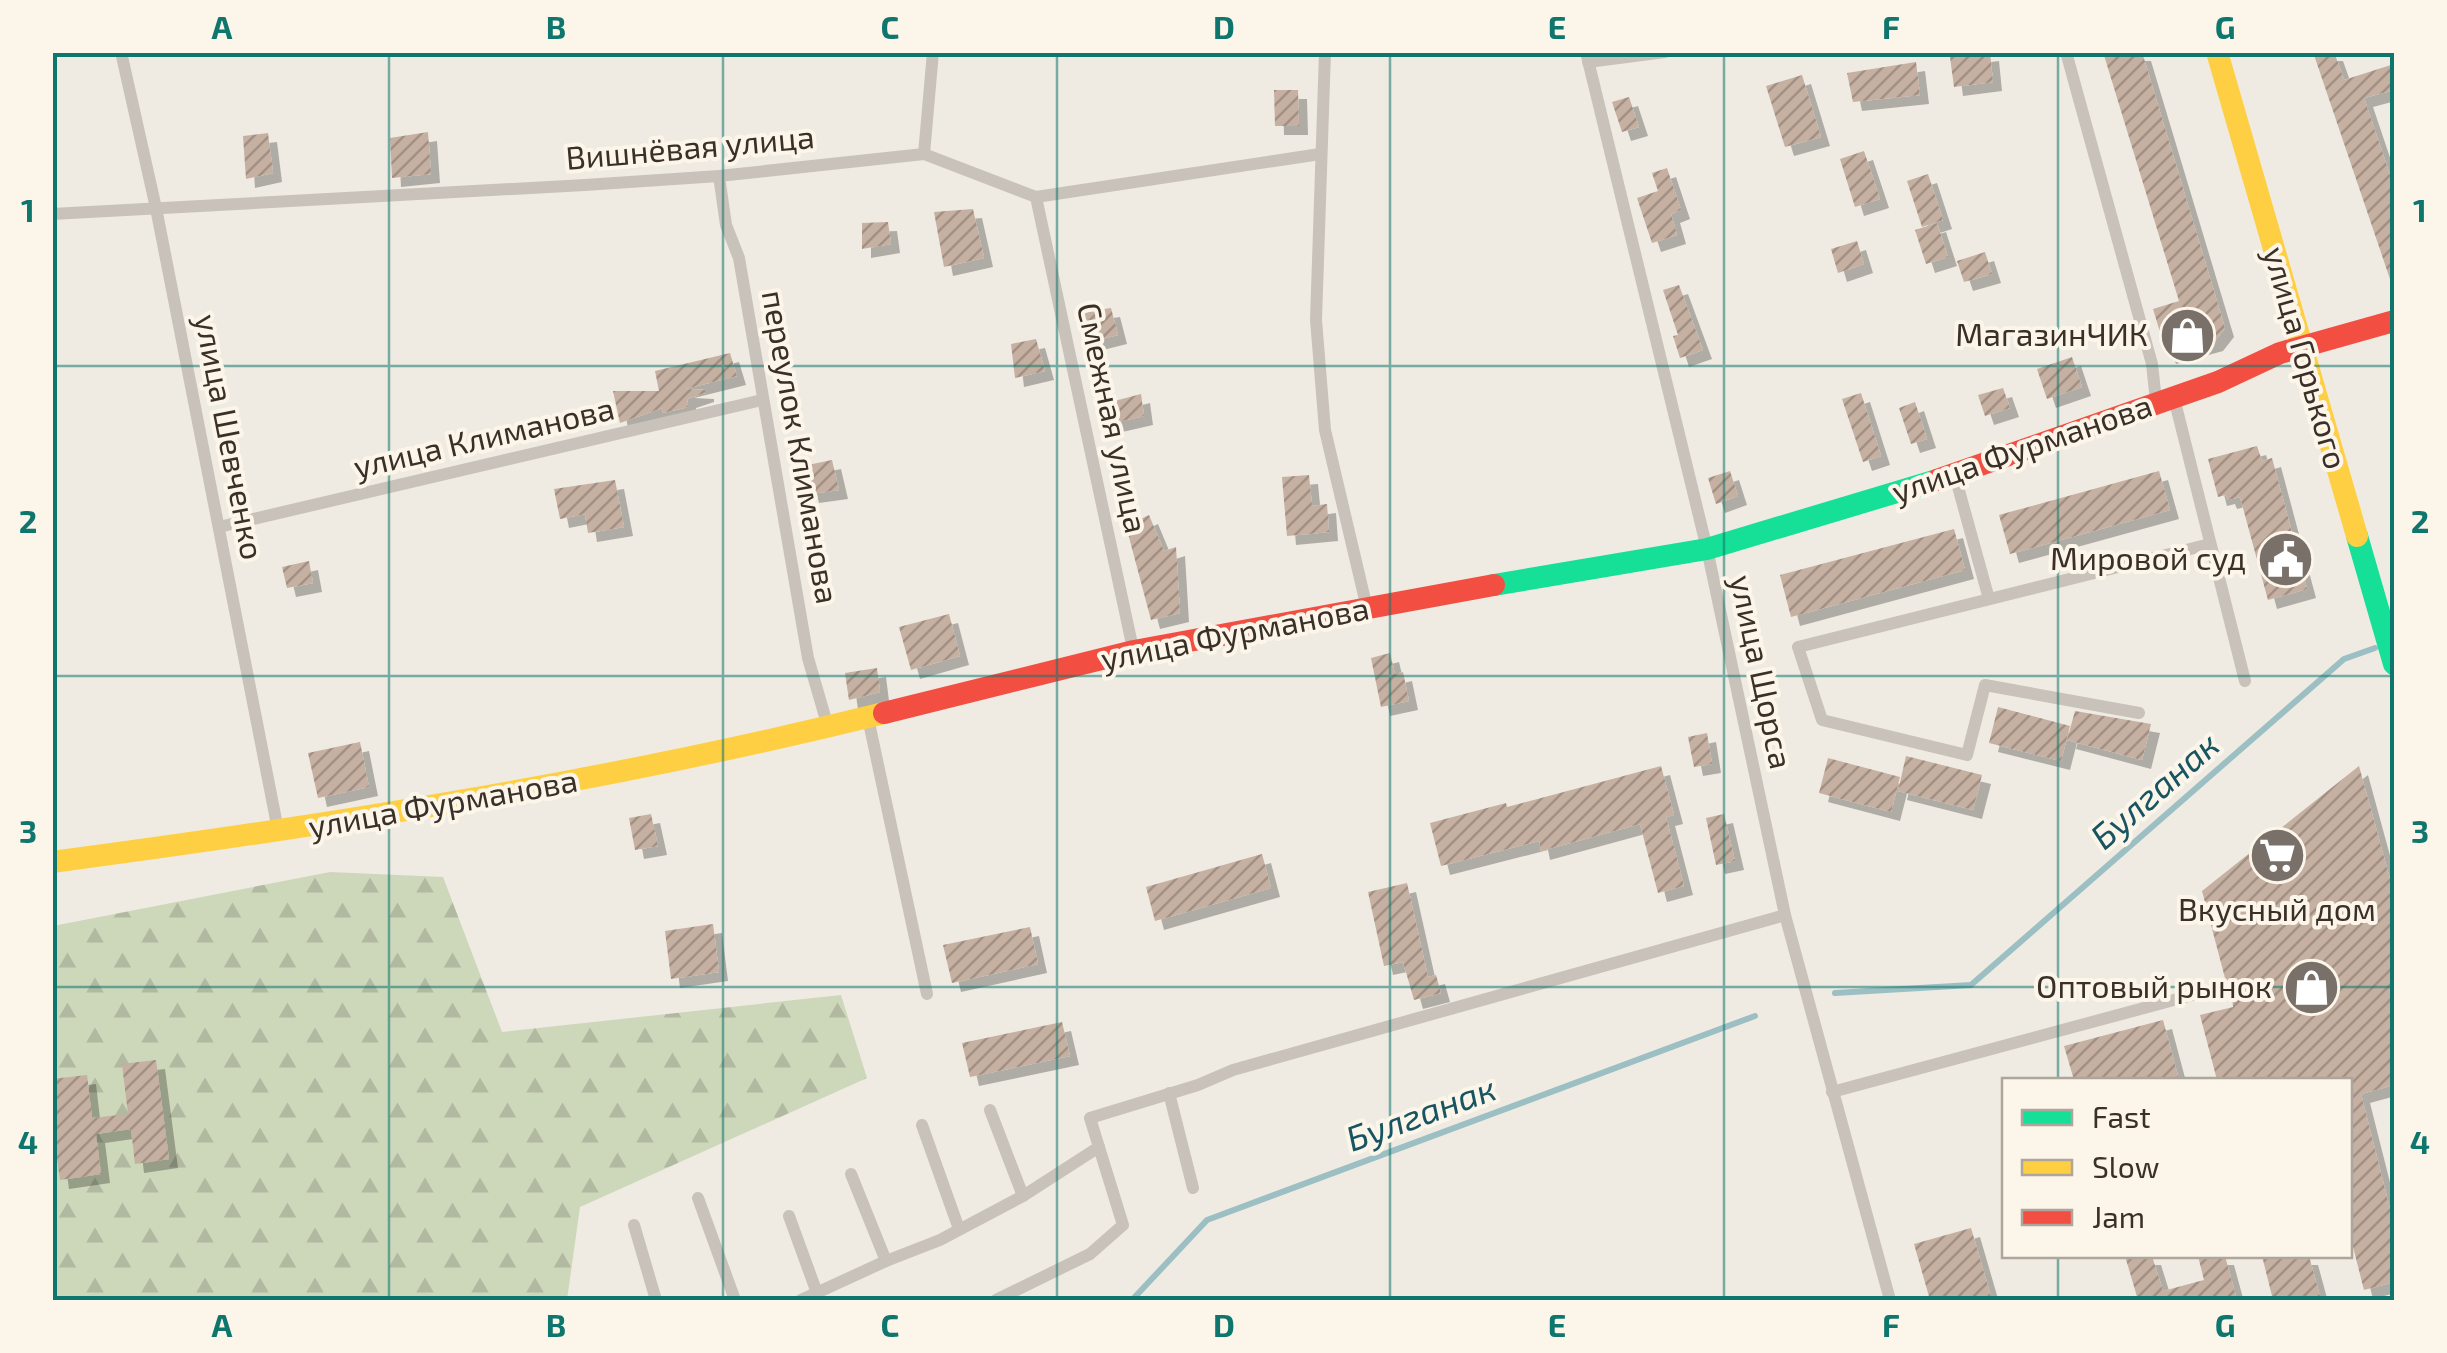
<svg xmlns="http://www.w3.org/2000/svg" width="2447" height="1353" font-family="'Exo 2',sans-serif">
<defs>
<pattern id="forest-firs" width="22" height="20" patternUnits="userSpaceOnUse" patternTransform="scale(2.5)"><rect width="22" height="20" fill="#cdd7ba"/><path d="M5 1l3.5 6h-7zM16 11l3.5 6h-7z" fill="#b1b9a0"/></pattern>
<pattern id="building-hatch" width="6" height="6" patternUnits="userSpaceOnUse" patternTransform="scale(2.5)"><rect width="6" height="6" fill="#c5b0a1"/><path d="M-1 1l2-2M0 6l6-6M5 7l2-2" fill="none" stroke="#a19083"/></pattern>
<filter id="shadow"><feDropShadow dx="9" dy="9" stdDeviation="0" flood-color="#0004"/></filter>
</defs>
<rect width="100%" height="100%" fill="#efebe2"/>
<path fill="url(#forest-firs)" d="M330,872L443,877L502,1032L841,995L867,1078L580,1207L567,1300H53V926Z"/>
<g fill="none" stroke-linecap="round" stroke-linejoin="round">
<g stroke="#9bbfc3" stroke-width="6">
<path d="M1835,993L1971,985L2344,659L2375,648"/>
<path d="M1132,1300L1207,1220L1755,1016"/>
</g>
</g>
<g fill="url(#building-hatch)" filter="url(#shadow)">
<path d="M1990,52L1993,82L1954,87L1950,57Z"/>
<path d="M2103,52H2142L2225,328L2214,342L2167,355L2153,309L2179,301Z"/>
<path d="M2313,52H2334L2344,80L2394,64V90L2364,98L2394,187V285H2392Z"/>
<path d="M1916,62L1920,95L1853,102L1847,73Z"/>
<path d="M1802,75L1821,137L1785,147L1766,86Z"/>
<path d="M1274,90H1298L1299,126H1275Z"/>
<path d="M1629,97L1639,127L1622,132L1612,102Z"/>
<path d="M428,132L431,174L392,178L390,138Z"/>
<path d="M268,133L273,173L246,179L243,136Z"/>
<path d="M1864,151L1880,199L1855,207L1840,159Z"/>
<path d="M1667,168L1681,210L1671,214L1677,235L1652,243L1637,198L1658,191L1652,173Z"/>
<path d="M1928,174L1943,220L1922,227L1907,181Z"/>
<path d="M973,209L984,258L944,267L934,212Z"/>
<path d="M888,222L891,244L862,249V223Z"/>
<path d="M1937,223L1948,257L1926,264L1915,230Z"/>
<path d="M1857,241L1864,264L1838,273L1831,249Z"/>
<path d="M1985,252L1992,274L1964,282L1957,261Z"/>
<path d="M1679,285L1703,350L1680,358L1673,336L1678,335L1663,290Z"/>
<path d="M1111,308L1118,335L1090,342L1084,312Z"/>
<path d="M1036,339L1045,371L1015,378L1011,344Z"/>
<path d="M730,353L737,376L685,389L705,390V393L687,399L688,407L663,413L662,408L620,423L613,391H659L655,371Z"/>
<path d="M2072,357L2082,387L2047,399L2037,369Z"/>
<path d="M2003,388L2010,408L1985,416L1978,395Z"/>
<path d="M1861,393L1881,456L1863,462L1842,399Z"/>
<path d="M1141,394L1144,416L1109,424L1103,404Z"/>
<path d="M1915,402L1927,439L1911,444L1899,408Z"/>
<path d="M2257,446L2262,461L2272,458L2307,589L2268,600L2240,497L2228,500L2226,495L2218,497L2208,459Z"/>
<path d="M832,460L839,490L810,494L803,466Z"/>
<path d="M1730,471L1738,496L1716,504L1708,478Z"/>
<path d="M2159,471L2170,510L2010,554L1999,515Z"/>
<path d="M1309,475L1312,506L1327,504L1329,532L1287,536L1282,477Z"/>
<path d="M615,480L624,527L588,533L585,514L560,519L554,489Z"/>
<path d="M1149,515L1164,551L1176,547L1180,613L1151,620L1126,526Z"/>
<path d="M1954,529L1965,570L1791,617L1780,575Z"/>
<path d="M309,561L313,583L287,588L282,567Z"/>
<path d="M949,614L960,656L911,670L899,627Z"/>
<path d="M1390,653L1395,674L1403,672L1409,701L1381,707L1371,658Z"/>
<path d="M877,668L880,692L849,700L845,673Z"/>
<path d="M1998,707L2070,726L2061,761L1989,743Z"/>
<path d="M2075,711L2151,724L2142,760L2067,740Z"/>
<path d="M1707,733L1712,764L1694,767L1688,737Z"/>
<path d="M360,742L369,787L318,798L308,753Z"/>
<path d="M1906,756L1982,775L1973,810L1898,791Z"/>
<path d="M1828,758L1900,777L1891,812L1819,793Z"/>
<path d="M1661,766L1674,815L1666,817L1684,886L1658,893L1640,824L1541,851L1539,841L1441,866L1430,823L1506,803L1507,807Z"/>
<path d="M2359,766L2394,894V1085L2361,1094L2394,1225V1282L2364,1290L2350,1235V1080H2217L2200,1015L2233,1007L2231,984L2225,978L2202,891Z"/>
<path d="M651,814L658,846L635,850L629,818Z"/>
<path d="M1724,814L1735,861L1716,865L1706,818Z"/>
<path d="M1262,854L1271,888L1155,921L1146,887Z"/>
<path d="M1407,883L1428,977L1436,975L1441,993L1414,1000L1403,962L1384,966L1368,892Z"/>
<path d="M713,924L719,972L671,979L665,931Z"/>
<path d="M1030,927L1038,964L952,983L943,945Z"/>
<path d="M2163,1020L2179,1080H2074L2064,1046Z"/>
<path d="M1062,1022L1070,1056L970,1077L962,1043Z"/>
<path d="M156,1060L169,1159L135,1164L131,1129L96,1134L101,1174L60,1180L52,1122V1079L87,1075L92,1118L128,1114L122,1064Z"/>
<path d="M1971,1228L1992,1300H1930L1914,1244Z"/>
<path d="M2125,1256H2152L2163,1291L2204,1280L2198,1256H2225L2237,1300H2138Z"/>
<path d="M2262,1256H2309L2321,1300H2273Z"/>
</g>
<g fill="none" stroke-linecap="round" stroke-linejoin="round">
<g stroke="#c9c2ba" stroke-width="12">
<path d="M121,52L156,208L278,830"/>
<path d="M1325,52L1316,320L1325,430L1366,604"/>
<path d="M1586,52L1707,549L1785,915L1890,1300"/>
<path d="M2066,52L2152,364L2156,401"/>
<path d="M1588,62L1665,52"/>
<path d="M924,154L933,52"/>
<path d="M719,176L726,225L739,258L808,658L828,727"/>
<path d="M1036,197L1133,649"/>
<path d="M52,214L585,185L719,176L924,154L1036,197L1320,154"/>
<path d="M2175,402L2245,681"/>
<path d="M1955,476L1989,599"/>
<path d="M219,527L762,400"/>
<path d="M2139,713L1985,685L1967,755L1822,720L1798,647L2210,544"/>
<path d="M868,718L927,994"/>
<path d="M1832,1092L2222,987"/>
<path d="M1169,1093L1193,1188"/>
<path d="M990,1110L1023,1196"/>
<path d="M922,1125L959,1229"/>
<path d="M851,1174L886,1261"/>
<path d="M698,1198L735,1300"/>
<path d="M789,1216L817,1293"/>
<path d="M634,1225L656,1300"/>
<path d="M801,1300L886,1261L940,1240L1023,1196L1099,1147"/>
<path d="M996,1300L1090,1254L1123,1225L1090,1118L1198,1085L1233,1070L1785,915"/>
</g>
<g stroke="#16e098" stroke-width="22">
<path d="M2357,536L2394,664"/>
<path d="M1494,585L1707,549L1937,480"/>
</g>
<g stroke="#ffcf43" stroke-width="22">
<path d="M2217,52L2357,536"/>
<path d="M52,862C332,825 610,781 884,713"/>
</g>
<g stroke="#f24e42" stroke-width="22">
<path d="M1937,480L2218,382L2280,353L2394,321"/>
<path d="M884,713L1134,651L1494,585"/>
</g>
</g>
<path fill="none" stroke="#0f766e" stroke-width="2.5" stroke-opacity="0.55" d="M389,52V1300M723,52V1300M1057,52V1300M1390,52V1300M1724,52V1300M2058,52V1080M52,366H2394M52,676H2394M52,987H2394M2058,1256V1300"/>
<defs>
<symbol id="shop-disc" viewBox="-11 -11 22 22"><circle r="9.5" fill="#797169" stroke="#fcf5e9"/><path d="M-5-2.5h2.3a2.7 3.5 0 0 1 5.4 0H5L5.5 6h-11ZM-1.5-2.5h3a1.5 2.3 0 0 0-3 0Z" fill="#fff"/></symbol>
<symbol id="civic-disc" viewBox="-11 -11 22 22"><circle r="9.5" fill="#797169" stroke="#fcf5e9"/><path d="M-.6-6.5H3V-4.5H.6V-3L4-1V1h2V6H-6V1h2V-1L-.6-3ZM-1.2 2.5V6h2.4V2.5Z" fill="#fff"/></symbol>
<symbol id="supermarket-disc" viewBox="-11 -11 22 22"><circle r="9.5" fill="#797169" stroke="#fcf5e9"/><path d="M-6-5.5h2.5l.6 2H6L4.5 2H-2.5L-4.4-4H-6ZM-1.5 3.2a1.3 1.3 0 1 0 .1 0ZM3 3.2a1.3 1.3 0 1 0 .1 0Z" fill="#fff"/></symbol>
</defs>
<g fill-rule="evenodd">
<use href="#shop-disc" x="2156" y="304" width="63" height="63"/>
<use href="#civic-disc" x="2254" y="528" width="63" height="63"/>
<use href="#supermarket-disc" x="2246" y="824" width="63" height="63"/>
<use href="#shop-disc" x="2280" y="956" width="63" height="63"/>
</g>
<g text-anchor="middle" stroke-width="8" stroke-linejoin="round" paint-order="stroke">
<g font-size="32" fill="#3a3028" stroke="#fcf5e9">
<text transform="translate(690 148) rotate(-5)" y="11">Вишнёвая улица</text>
<text transform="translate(2305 358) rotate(74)" y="11">улица Горького</text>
<text transform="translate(1112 418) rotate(78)" y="11">Смежная улица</text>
<text transform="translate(229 437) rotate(79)" y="11">улица Шевченко</text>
<text transform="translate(484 438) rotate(-13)" y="11">улица Климанова</text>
<text transform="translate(800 447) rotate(80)" y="11">переулок Климанова</text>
<text transform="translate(2022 449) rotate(-19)" y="11">улица Фурманова</text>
<text transform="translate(1235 634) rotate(-11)" y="11">улица Фурманова</text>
<text transform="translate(1761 672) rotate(78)" y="11">улица Щорса</text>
<text transform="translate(443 804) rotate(-10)" y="11">улица Фурманова</text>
</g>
<g font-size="32" fill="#3a3028" stroke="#fcf5e9" text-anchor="end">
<text x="2148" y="346">МагазинЧИК</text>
<text x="2246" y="570">Мировой суд</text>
<text x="2277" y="921" text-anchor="middle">Вкусный дом</text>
<text x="2272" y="998">Оптовый рынок</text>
</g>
<g font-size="35" font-style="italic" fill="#185461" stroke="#fcf5e9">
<text transform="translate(2155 791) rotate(-41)" y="12">Булганак</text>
<text transform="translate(1421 1114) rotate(-20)" y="12">Булганак</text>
</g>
</g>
<rect width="2447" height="1353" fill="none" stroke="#fcf5e9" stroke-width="110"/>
<rect x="2002" y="1078" width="350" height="180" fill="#fcf5e9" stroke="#aea69c" stroke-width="2.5"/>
<rect x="2022" y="1110" width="50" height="15" fill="#16e098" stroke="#aea69c" stroke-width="2.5"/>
<text x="2092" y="1128" font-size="30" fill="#3a3028">Fast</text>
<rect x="2022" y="1160" width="50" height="15" fill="#ffcf43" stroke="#aea69c" stroke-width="2.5"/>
<text x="2092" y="1178" font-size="30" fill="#3a3028">Slow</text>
<rect x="2022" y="1210" width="50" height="15" fill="#f24e42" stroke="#aea69c" stroke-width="2.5"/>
<text x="2092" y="1228" font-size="30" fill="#3a3028">Jam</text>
<rect x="55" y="55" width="2337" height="1243" fill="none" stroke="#0f766e" stroke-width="4"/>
<g font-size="32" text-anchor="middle" font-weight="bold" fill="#0f766e">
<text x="222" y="39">A</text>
<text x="556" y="39">B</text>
<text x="890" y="39">C</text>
<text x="1224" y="39">D</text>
<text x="1557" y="39">E</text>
<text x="1891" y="39">F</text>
<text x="2225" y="39">G</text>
<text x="28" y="222">1</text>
<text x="2420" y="222">1</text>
<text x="28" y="533">2</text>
<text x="2420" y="533">2</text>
<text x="28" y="843">3</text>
<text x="2420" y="843">3</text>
<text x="28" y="1154">4</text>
<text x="2420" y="1154">4</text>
<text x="222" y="1337">A</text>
<text x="556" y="1337">B</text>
<text x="890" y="1337">C</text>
<text x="1224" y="1337">D</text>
<text x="1557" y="1337">E</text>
<text x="1891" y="1337">F</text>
<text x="2225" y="1337">G</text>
</g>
</svg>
